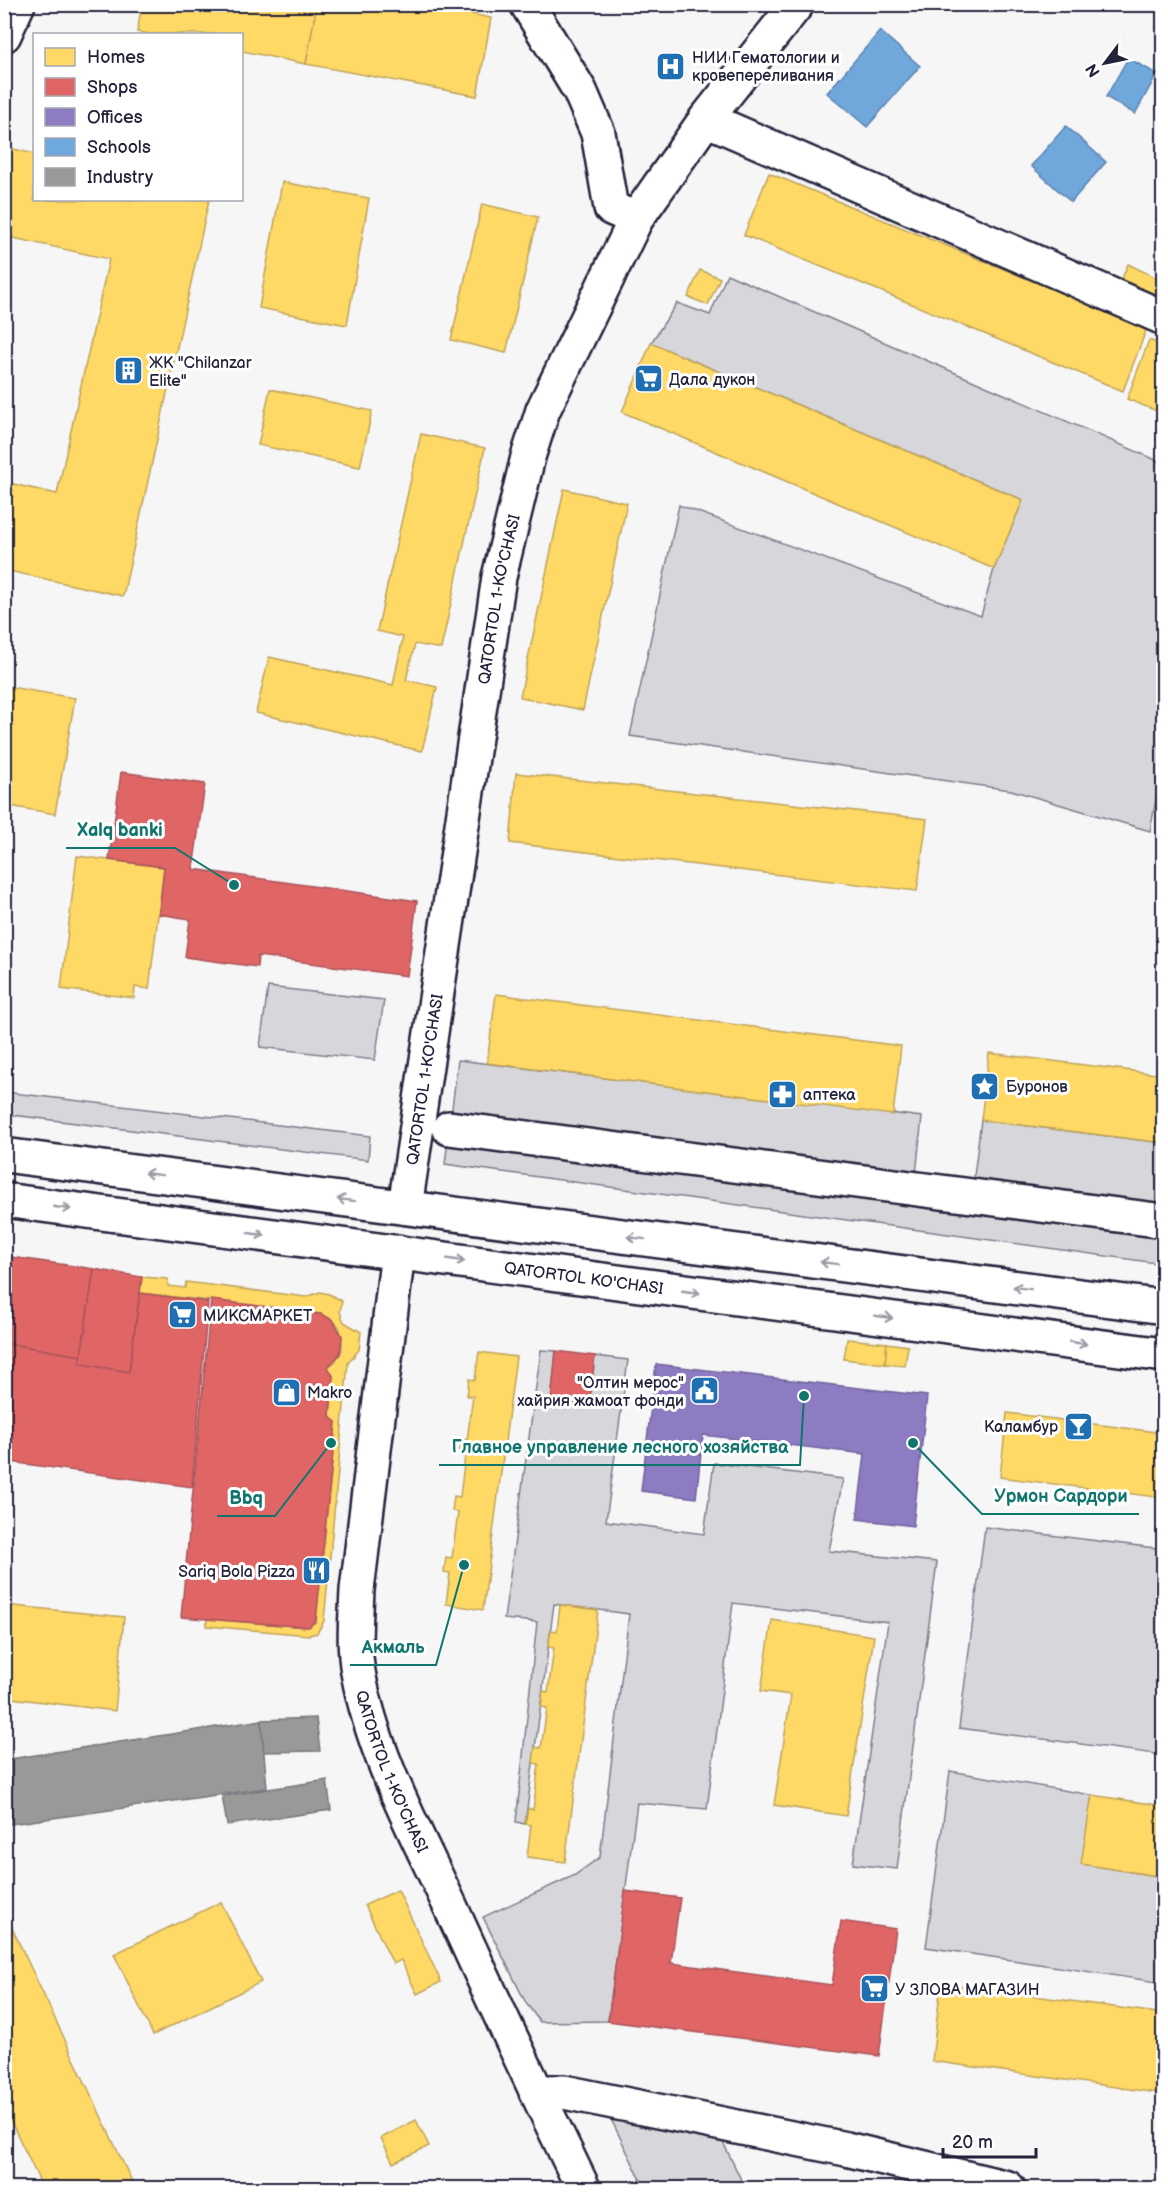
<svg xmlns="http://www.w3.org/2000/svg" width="1168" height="2193" font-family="'Balsamiq Sans',sans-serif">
<rect width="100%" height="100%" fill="#f6f6f7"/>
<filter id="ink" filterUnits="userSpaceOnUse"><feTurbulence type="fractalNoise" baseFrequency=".0167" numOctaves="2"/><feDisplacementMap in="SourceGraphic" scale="12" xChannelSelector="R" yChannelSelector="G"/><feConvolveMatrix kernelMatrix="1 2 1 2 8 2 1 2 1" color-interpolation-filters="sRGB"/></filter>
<g filter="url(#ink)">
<g fill="#d7d7db" stroke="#7c7c8b" stroke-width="1.5">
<path d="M727,274L1163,463L1164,757L1150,831L1011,790L630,736L679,505L981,616L994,569L1023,500L651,343L677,303L710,315Z"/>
<path d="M268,987L384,1000L375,1060L260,1047Z"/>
<path d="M458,1060L922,1117L913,1203L970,1209L981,1120L1163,1143V1264L445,1164Z"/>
<path d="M5,1092L370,1136L368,1160L5,1114Z"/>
<path d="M541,1350L556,1351L551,1402L589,1406L595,1356L628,1360L606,1521L704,1534L714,1463L843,1479L829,1551L937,1562L897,1869L853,1864L888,1622L733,1603L707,1809L637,1803L608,2021L540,2022L526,2003L483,1917L575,1875L600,1857L629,1614L554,1604L525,1824L516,1822L537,1622L504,1619Z"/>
<path d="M985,1527L1163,1549V1755L959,1728Z"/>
<path d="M950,1771L1092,1795L1082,1864L1163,1877V1983L926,1947Z"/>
<path d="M609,2115L722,2140L745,2188H645Z"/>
</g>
<g fill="#ffd966" stroke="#bda259" stroke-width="1.5">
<path d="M142,4H317L306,64L242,51V34H151L137,32Z"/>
<path d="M317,4H423L491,18L477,96L306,64Z"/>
<path d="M10,148L34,154V200H209L123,596L4,570V482L57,494L109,259L4,236V171Z"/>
<path d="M769,173L1147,328L1123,391L744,235Z"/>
<path d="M282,182L369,198L347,325L259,308Z"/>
<path d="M482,204L538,217L506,353L451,340Z"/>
<path d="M1128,264L1161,280L1154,296L1121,281Z"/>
<path d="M700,270L720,278L708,305L688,297Z"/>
<path d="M1149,340L1164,346V414L1127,399Z"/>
<path d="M651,343L1023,500L994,569L622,412Z"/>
<path d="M270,389L372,411L360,467L258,445Z"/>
<path d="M421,434L485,448L441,649L415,644L406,680L437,687L422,751L256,713L269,657L393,685L403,637L377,631Z"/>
<path d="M564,489L627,503L583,710L520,697Z"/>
<path d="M4,686L75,698L55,814L4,805Z"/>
<path d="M516,773L927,819L917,891L510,843Z"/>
<path d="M77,856L164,867L149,989L135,987L134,998L61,989Z"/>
<path d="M496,994L901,1046L893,1115L487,1063Z"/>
<path d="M989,1053L1164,1075V1143L981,1120Z"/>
<path d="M142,1277L168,1279V1286L185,1288L186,1282L306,1297L320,1292L329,1294L342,1301L340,1312L344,1322L361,1332L359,1350L348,1363L324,1621L317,1633L309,1635L207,1626V1619L306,1627L316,1622L336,1422L330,1417L333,1376L328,1367L335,1362L342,1350V1336L339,1327L333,1320L321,1314L311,1313L298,1318L293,1310L140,1293Z"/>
<path d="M847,1339L887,1343L885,1364L844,1359Z"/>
<path d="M887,1343L908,1346L905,1366L885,1364Z"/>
<path d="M479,1352L516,1357L483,1610L446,1604L450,1573L444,1572L446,1557L452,1558L458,1512L452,1511L454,1496L460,1497L465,1456L459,1455L461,1440H467L473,1396H467L469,1379L475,1380Z"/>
<path d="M1007,1413L1164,1433V1498L1000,1477Z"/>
<path d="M4,1605L124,1617L115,1711L4,1697Z"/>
<path d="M560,1605L598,1610L565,1862L527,1857L531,1825L525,1824L528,1808L533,1810L539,1764L533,1763L535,1747L541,1748L547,1708L541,1707L543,1691L548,1692L554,1648L548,1647L551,1630L557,1631Z"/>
<path d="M772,1620L874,1636L846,1816L774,1805L791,1695L761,1691Z"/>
<path d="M1092,1795L1164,1806V1877L1081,1864Z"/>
<path d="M398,1890L441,1982L417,1994L401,1960L393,1964L365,1905Z"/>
<path d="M221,1902L261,1982L153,2035L114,1954Z"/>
<path d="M4,1911L135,2188H43L4,2107Z"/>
<path d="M941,1983L1164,2014V2094L932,2061Z"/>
<path d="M416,2120L429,2146L393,2163L381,2138Z"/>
</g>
<g fill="#e06666" stroke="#a75259" stroke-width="1.5">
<path d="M121,772L205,784L193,869L417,901L407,976L258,956L257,967L185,957L190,919L159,914L164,867L109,860Z"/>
<path d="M4,1256L94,1269L81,1356L4,1343Z"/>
<path d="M94,1269L142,1277L129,1372L80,1364Z"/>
<path d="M140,1293L208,1302L192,1487L4,1461V1343L81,1356L80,1364L129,1372Z"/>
<path d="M211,1300L293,1310L298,1318L311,1313L321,1314L333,1320L342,1336L340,1354L328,1367L333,1376L330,1417L336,1422L316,1620L309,1627L181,1617Z"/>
<path d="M556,1351L595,1356L589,1406L551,1402Z"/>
<path d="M625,1891L680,1898L671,1963L832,1985L841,1921L896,1929L879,2056L608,2021Z"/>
</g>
<path fill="#8e7cc3" stroke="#6e619a" stroke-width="1.5" d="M656,1364L927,1396L913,1526L857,1519L865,1454L703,1435L696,1498L641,1491Z"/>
<g fill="#6fa8dc" stroke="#5880ac" stroke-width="1.5">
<path d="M880,31L920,66L867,127L827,93Z"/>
<path d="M1128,58L1157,74L1135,114L1106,97Z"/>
<path d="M1066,126L1106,162L1071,202L1031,166Z"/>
</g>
<g fill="#999" stroke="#75757d" stroke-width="1.5">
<path d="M316,1718L320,1751L262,1752L261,1720Z"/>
<path d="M261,1720L267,1788L4,1825V1760Z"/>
<path d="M327,1780L331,1810L227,1825L222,1796Z"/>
</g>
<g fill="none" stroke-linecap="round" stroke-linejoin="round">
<defs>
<g id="minor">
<path d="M527,4L580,91L598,133L611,208L636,219"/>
<path d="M4,35L18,4"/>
<path d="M706,119L1164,318"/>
<path d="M449,1128L1164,1221"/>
<path id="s1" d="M405,1207L499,577L528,457L543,410L636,219L706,119L797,4"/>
<path id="s2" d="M398,1252L357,1590C356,1617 353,1645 358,1672C374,1760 421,1841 457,1921C498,2011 540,2100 583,2188"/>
<path d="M536,2092H564L846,2149L1008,2188"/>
</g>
<g id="major">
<path d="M4,1155L1164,1307"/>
<path id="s3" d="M4,1200L1164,1355"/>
</g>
</defs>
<use href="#minor" stroke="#22223b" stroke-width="38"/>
<use href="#major" stroke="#22223b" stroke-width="38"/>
<use href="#minor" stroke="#fff" stroke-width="33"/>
<use href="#major" stroke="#fff" stroke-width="33"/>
</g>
<defs><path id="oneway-shaft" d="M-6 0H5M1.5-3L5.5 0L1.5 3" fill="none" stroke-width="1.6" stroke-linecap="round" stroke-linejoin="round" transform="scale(1.5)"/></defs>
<g stroke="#9c9ca7">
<use href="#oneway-shaft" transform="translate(153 1174) rotate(-173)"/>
<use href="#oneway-shaft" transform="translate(346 1200) rotate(-173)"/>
<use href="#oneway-shaft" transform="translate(62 1208) rotate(8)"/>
<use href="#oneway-shaft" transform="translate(256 1234) rotate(8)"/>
<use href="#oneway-shaft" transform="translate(636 1238) rotate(-173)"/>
<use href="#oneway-shaft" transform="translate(456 1260) rotate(8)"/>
<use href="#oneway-shaft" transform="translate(829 1263) rotate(-173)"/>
<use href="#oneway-shaft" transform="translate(1022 1288) rotate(-173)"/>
<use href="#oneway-shaft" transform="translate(691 1292) rotate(8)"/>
<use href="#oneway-shaft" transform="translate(884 1317) rotate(8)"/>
<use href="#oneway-shaft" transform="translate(1078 1343) rotate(8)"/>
</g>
</g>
<defs>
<symbol id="hospital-square" viewBox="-11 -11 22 22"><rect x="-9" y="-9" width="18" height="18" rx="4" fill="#1f6fb2" stroke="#fff"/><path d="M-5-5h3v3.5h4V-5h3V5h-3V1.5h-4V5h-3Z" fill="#fff"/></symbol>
<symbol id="building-square" viewBox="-11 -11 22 22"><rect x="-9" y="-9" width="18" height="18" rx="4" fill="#1f6fb2" stroke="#fff"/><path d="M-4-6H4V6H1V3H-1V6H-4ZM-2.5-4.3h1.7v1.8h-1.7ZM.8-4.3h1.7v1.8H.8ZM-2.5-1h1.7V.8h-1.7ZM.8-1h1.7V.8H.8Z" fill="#fff"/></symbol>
<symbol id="supermarket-square" viewBox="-11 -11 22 22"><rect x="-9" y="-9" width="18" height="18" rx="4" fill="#1f6fb2" stroke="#fff"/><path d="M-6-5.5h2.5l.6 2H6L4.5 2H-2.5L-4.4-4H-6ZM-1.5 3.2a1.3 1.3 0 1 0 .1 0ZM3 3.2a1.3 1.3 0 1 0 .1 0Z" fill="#fff"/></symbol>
<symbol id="sight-square" viewBox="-11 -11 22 22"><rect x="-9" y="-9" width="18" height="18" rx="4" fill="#1f6fb2" stroke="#fff"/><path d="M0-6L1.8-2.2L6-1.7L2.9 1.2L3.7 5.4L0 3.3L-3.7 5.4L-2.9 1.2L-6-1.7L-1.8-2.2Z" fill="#fff"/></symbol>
<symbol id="pharmacy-square" viewBox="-11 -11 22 22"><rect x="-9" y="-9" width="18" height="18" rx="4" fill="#1f6fb2" stroke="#fff"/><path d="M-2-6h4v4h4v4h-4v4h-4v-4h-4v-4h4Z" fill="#fff"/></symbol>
<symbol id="civic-square" viewBox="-11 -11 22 22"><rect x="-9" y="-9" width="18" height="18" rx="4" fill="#1f6fb2" stroke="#fff"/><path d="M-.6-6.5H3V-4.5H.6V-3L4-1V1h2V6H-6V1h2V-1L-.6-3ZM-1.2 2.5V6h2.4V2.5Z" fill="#fff"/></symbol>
<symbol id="shop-square" viewBox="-11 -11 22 22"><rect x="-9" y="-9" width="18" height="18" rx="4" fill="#1f6fb2" stroke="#fff"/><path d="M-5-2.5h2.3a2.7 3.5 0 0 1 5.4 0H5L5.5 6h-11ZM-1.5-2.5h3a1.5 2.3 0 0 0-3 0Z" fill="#fff"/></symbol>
<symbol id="bar-square" viewBox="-11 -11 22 22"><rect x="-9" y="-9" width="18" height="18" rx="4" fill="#1f6fb2" stroke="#fff"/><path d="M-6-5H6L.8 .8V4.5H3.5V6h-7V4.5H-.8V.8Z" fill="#fff"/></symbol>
<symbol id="restaurant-square" viewBox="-11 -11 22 22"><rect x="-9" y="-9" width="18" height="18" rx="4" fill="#1f6fb2" stroke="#fff"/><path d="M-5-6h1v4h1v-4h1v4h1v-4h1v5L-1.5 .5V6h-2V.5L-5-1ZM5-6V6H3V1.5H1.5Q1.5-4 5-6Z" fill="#fff"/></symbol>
</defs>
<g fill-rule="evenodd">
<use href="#hospital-square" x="654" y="50" width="33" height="33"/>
<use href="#building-square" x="112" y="354" width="33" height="33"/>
<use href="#supermarket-square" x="632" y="362" width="33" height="33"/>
<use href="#sight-square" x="968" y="1070" width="33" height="33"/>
<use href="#pharmacy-square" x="766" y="1078" width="33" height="33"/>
<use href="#supermarket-square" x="166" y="1298" width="33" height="33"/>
<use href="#civic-square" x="688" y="1374" width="33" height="33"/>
<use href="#shop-square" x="270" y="1376" width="33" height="33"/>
<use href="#bar-square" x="1062" y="1410" width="33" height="33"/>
<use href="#restaurant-square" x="300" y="1554" width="33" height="33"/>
<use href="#supermarket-square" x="858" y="1972" width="33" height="33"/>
</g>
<g text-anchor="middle" stroke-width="6" stroke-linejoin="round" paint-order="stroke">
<g font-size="16" fill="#22223b" stroke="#fff" text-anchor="start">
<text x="692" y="63">НИИ Гематологии и<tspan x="692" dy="18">кровепереливания</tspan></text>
<text x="149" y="368">ЖК "Chilanzar<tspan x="149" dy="18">Elite"</tspan></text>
<text x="669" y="385">Дала дукон</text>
<text x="1006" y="1092">Буронов</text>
<text x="803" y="1100">аптека</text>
<text x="203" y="1321">МИКСМАРКЕТ</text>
<text x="684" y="1388" text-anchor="end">"Олтин мерос"<tspan x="684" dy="18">хайрия жамоат фонди</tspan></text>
<text x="307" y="1398">Makro</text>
<text x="1058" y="1432" text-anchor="end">Каламбур</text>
<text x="295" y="1577" text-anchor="end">Sariq Bola Pizza</text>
<text x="895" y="1995">У ЗЛОВА МАГАЗИН</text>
</g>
<g font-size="16" fill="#22223b" stroke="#fff">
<text dy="6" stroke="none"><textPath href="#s1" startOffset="615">QATORTOL 1-KO'CHASI</textPath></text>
<text dy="6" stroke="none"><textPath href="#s1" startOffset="129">QATORTOL 1-KO'CHASI</textPath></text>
<text dy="6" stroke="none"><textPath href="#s3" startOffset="585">QATORTOL KO'CHASI</textPath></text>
<text dy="6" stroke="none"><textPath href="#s2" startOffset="528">QATORTOL 1-KO'CHASI</textPath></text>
</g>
</g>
<path fill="none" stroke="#0f766e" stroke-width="2" d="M234 885L175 848H66M804 1396L800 1465H439M913 1443L982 1514H1139M331 1443L275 1516H217M464 1565L436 1665H350"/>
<g fill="#0f766e" stroke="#fff" stroke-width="2">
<circle cx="234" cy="885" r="6"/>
<circle cx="804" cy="1396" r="6"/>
<circle cx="913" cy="1443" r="6"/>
<circle cx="331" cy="1443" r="6"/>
<circle cx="464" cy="1565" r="6"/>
</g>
<g font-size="18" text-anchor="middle" font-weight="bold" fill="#0f766e" stroke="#fff" stroke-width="6" stroke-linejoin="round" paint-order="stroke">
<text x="120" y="836">Xalq banki</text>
<text x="620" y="1453">Главное управление лесного хозяйства</text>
<text x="1061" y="1502">Урмон Сардори</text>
<text x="246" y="1504">Bbq</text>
<text x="393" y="1653">Акмаль</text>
</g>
<rect width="1168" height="2193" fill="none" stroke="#fff" stroke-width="24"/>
<rect x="12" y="12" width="1144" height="2169" fill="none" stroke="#22223b" stroke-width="2" filter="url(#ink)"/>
<rect x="33" y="33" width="210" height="168" fill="#ffffff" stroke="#a7a7b1" stroke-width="1.5"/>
<rect x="45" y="48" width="30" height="18" fill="#ffd966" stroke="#a7a7b1" stroke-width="1.5"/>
<text x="87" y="63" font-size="18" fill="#22223b">Homes</text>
<rect x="45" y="78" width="30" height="18" fill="#e06666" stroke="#a7a7b1" stroke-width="1.5"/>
<text x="87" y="93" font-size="18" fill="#22223b">Shops</text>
<rect x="45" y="108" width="30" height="18" fill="#8e7cc3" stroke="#a7a7b1" stroke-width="1.5"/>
<text x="87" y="123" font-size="18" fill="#22223b">Offices</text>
<rect x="45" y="138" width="30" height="18" fill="#6fa8dc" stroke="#a7a7b1" stroke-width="1.5"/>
<text x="87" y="153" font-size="18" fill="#22223b">Schools</text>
<rect x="45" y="168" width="30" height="18" fill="#999999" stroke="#a7a7b1" stroke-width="1.5"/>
<text x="87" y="183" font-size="18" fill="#22223b">Industry</text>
<g transform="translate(1105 63) rotate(238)" stroke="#ffffff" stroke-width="4.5" paint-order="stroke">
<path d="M0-4.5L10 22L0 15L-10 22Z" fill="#22223b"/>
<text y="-9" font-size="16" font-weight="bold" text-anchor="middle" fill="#22223b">N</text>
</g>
<path d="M943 2148v9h93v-9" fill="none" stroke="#22223b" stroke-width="3"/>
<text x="952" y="2148" font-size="18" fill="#22223b" stroke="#ffffff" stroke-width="4.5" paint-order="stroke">20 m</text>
</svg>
